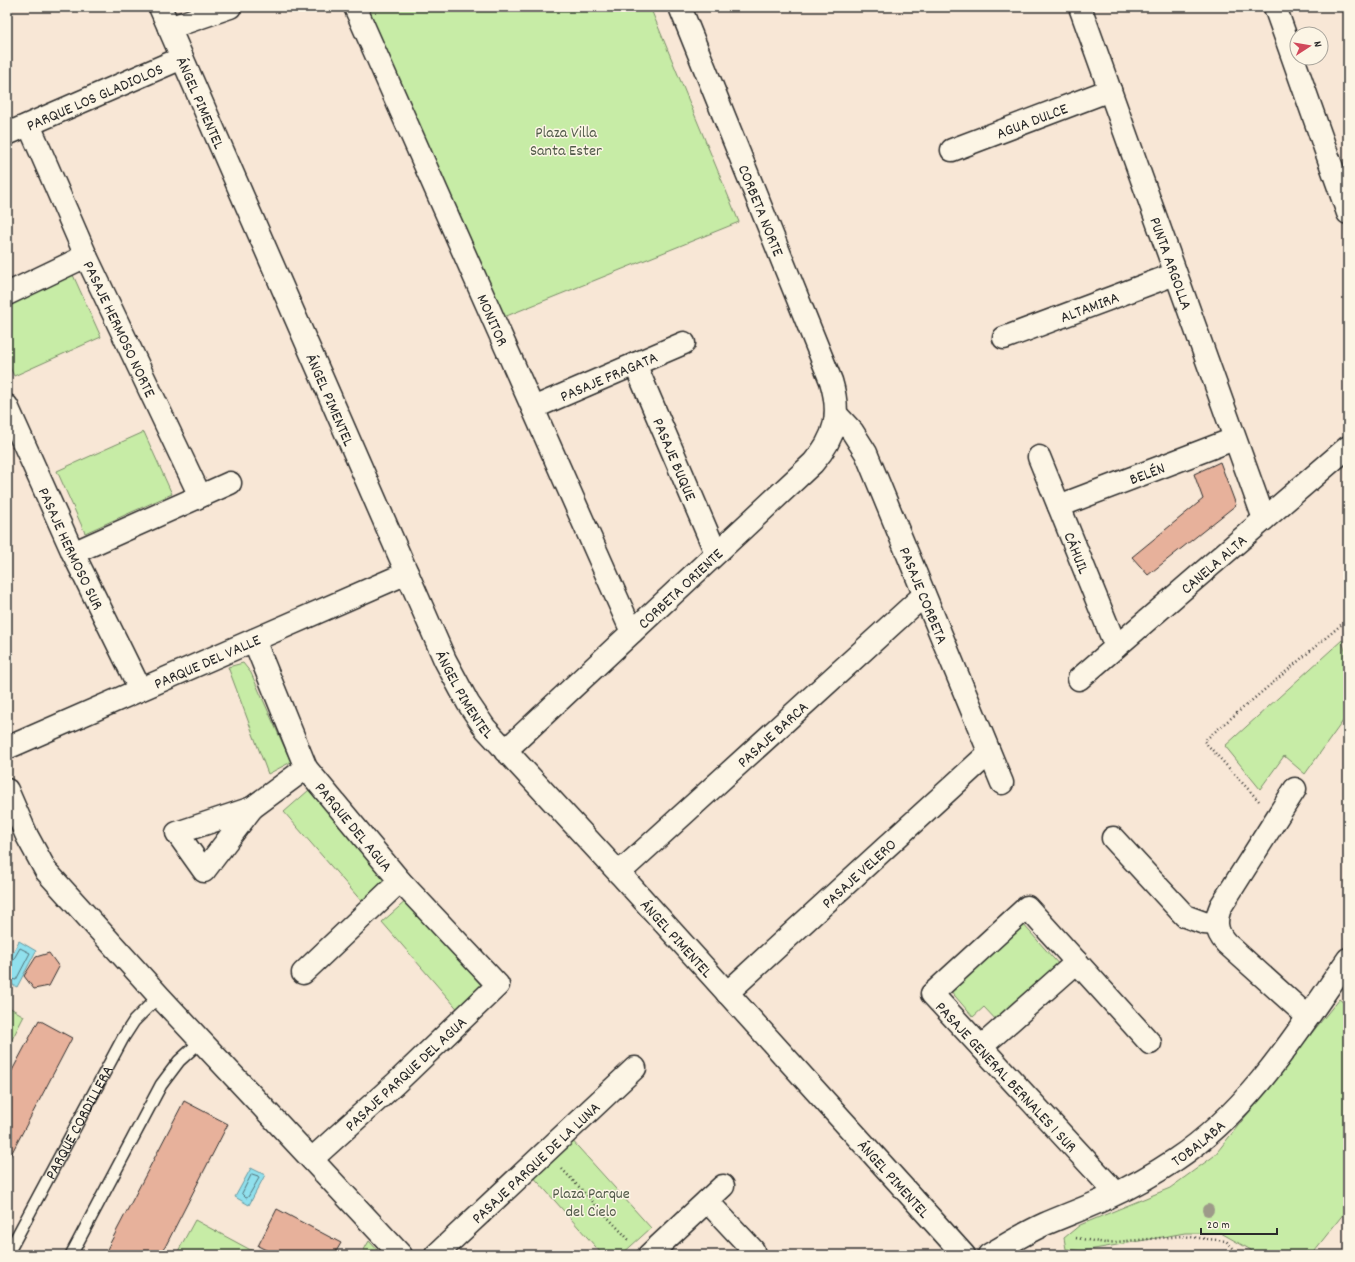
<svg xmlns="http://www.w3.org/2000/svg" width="1355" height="1262" font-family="Dekko,sans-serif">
<rect width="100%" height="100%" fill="#f8e7d6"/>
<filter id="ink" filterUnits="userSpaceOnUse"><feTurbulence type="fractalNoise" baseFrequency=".025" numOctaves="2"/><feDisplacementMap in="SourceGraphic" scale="8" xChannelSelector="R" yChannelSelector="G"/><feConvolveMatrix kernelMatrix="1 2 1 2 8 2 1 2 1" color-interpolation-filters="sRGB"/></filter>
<g filter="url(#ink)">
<g fill="#c7eca6" stroke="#798c68">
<path d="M366,7H650L739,222L504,317Z"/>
<path d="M73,275L101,337L14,376L7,361V304Z"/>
<path d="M144,432L172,494L85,533L57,471Z"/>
<path d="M1342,640L1348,662V714L1305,774L1284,756L1260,789L1225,746Z"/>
<path d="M243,663L251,673L291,762L268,774L228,667Z"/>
<path d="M309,790L387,882L363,903L284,812Z"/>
<path d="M407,900L486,991L461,1013L382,922Z"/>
<path d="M1023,924L1061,967L998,1022L984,1007L973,1017L949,989Z"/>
<path d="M1339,999L1348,1006V1208L1311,1255H1253L1251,1250L1221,1233H1185L1083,1251L1066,1249L1064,1238L1080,1225L1170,1188L1214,1156Z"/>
<path d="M7,1006L24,1016L7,1049Z"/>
<path d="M570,1138L651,1228L621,1255H603L531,1174Z"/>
<path d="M195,1220L260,1255H176Z"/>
<path d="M369,1241L382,1255H361Z"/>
</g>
<g fill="#90e0ed" stroke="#68989f">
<path d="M19,941L36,951L17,987L7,982V963Z"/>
<path d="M251,1168L265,1175L249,1205L235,1197Z"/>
</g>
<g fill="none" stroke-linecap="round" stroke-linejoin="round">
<g stroke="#537379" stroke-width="1">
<path d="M7,964L12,962L20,948L30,953L16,980L7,978"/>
<path d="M252,1174L258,1176L259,1178L248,1197L246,1198L242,1194Z"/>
</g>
</g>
<g fill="#e7b19b" stroke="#2b2b2b">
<path d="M1220,462L1236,505L1148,575L1132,557L1203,499L1194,474Z"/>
<path d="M49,953L59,967L49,986L34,989L24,976L36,957Z"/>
<path d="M39,1020L72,1038L7,1162V1080Z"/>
<path d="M184,1101L228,1124L161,1255H104Z"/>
<path d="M277,1209L341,1243L334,1255H276L258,1246Z"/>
</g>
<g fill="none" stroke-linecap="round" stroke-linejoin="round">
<defs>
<g id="lane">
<path id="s1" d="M7,1255L123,1038L134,1021L159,996"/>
<path d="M71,1255L161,1085L179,1061L201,1041"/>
</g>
<g id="street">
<path id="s2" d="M160,7L445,660L468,703L485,728L619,873L964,1255"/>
<path id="s3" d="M355,7L632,632"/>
<path id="s4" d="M1080,7L1264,519"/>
<path d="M1275,7L1348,213"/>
<path d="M169,28L230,7"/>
<path id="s5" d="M29,125L86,256L200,496"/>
<path id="s6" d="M7,134L182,58"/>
<path id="s7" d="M952,150L1110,90"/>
<path d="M7,294L86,256"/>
<path id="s8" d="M1004,338L1175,274"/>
<path id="s9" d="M635,364L716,553"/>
<path id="s10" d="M7,406L73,553L140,689"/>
<path id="s11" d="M533,408L684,343"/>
<path id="s12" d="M836,414L852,431L866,453L1002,783"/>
<path id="s13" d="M1039,457L1116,647"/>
<path id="s14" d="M1059,506L1234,439"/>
<path d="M73,553L230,483"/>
<path id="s15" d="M254,640L306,768L400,881L498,985L396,1083L312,1159"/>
<path id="s16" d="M1079,679L1348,447"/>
<path id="s17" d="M7,748L407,573"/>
<path id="s18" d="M505,751L813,463C836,437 841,414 831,381L680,7"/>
<path d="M1295,789L1221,906C1215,920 1215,931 1226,943L1308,1017"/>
<path d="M7,790L27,836L46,871L159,996L401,1255"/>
<path d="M252,808L204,871L177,833Z"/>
<path d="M252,808L306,768"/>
<path d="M1113,838L1185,916L1204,923L1216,924"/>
<path id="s19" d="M619,873L924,595"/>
<path d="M303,973L400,881"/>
<path id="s20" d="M727,993L989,753"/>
<path d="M981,1047L1077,962"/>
<path d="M1116,1193L932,994L1027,907L1150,1043"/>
<path d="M707,1201L753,1250"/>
<path id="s21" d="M436,1255L635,1068"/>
<path d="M649,1255L723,1186"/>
<path id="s22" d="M989,1255C1007,1244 1025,1233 1045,1224C1066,1215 1088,1207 1109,1197C1131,1187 1154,1174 1175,1160C1250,1110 1297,1033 1348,959"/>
</g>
</defs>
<use href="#lane" stroke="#2b2b2b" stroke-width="14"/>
<use href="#street" stroke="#2b2b2b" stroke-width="25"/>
<g stroke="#2b2b2b" stroke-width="2.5" stroke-dasharray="1 3" stroke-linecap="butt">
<path d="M1259,801L1204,741L1348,619"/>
<path d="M562,1169L630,1241"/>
<path d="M1076,1238L1105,1243L1182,1236L1226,1241L1240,1255"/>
</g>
<use href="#lane" stroke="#fcf5e5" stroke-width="11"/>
<use href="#street" stroke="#fcf5e5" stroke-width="22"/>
</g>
<circle fill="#9d9a89" cx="1208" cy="1210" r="6"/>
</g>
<g text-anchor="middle" stroke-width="3" stroke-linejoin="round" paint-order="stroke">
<g font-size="16" fill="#2b2b2b" stroke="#fcf5e5">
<text dy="6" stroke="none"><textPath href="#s6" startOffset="95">PARQUE LOS GLADIOLOS</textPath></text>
<text dy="6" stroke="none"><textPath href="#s2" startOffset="104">ÁNGEL PIMENTEL</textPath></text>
<text dy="6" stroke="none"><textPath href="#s7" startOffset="85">AGUA DULCE</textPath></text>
<text transform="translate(762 210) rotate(68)" y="6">CORBETA NORTE</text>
<text dy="6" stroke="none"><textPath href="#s4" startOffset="272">PUNTA ARGOLLA</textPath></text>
<text dy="6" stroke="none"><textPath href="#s8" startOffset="91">ALTAMIRA</textPath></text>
<text dy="6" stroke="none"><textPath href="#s3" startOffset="342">MONITOR</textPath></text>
<text dy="6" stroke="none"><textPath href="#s5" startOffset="223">PASAJE HERMOSO NORTE</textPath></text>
<text dy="6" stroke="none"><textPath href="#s11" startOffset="82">PASAJE FRAGATA</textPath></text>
<text dy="6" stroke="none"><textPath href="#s2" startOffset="428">ÁNGEL PIMENTEL</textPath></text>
<text dy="6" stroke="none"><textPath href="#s9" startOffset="103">PASAJE BUQUE</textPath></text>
<text dy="6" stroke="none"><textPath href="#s14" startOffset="94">BELÉN</textPath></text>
<text dy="6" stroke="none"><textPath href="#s10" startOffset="156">PASAJE HERMOSO SUR</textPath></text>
<text dy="6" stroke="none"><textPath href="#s13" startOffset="103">CÁHUIL</textPath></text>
<text dy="6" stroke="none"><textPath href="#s16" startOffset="177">CANELA ALTA</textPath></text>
<text dy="6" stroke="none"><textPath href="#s18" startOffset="239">CORBETA ORIENTE</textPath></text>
<text dy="6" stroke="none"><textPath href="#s12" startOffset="203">PASAJE CORBETA</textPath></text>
<text dy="6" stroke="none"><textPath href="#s17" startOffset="218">PARQUE DEL VALLE</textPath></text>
<text dy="6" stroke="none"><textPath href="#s2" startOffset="752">ÁNGEL PIMENTEL</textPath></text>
<text dy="6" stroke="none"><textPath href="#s19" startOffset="207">PASAJE BARCA</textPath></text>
<text dy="6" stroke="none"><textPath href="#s15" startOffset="214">PARQUE DEL AGUA</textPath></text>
<text dy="6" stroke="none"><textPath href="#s20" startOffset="178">PASAJE VELERO</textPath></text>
<text dy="6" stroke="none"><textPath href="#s2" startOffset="1076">ÁNGEL PIMENTEL</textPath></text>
<text transform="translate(405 1073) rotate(-43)" y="6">PASAJE PARQUE DEL AGUA</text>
<text transform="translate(1007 1076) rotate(47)" y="6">PASAJE GENERAL BERNALES 1 SUR</text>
<text dy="6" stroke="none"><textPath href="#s1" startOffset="151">PARQUE CORDILLERA</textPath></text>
<text dy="6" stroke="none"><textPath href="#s22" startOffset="238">TOBALABA</textPath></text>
<text dy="6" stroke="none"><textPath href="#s21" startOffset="136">PASAJE PARQUE DE LA LUNA</textPath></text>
<text dy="6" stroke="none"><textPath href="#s2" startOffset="1400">ÁNGEL PIMENTEL</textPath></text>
</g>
<g font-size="16" fill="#525b4a" stroke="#fcf5e5">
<text x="566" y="137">Plaza Villa<tspan x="566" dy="18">Santa Ester</tspan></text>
<text x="591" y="1198">Plaza Parque<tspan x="591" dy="18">del Cielo</tspan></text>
</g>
</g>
<rect width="1355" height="1262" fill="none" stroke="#fcf5e5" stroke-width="24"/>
<rect x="12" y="12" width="1331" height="1238" fill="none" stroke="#2b2b2b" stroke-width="1.5" filter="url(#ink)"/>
<g transform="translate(1309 46) rotate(78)"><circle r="19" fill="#fcf5e5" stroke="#a8a49b"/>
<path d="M0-3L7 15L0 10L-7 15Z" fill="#d1495b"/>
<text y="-6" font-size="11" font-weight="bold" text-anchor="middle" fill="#2b2b2b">N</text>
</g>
<path d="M1201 1228v6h76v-6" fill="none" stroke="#2b2b2b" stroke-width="2"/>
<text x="1207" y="1228" font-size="12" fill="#2b2b2b" stroke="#fcf5e5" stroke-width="3" paint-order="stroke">20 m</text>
</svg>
